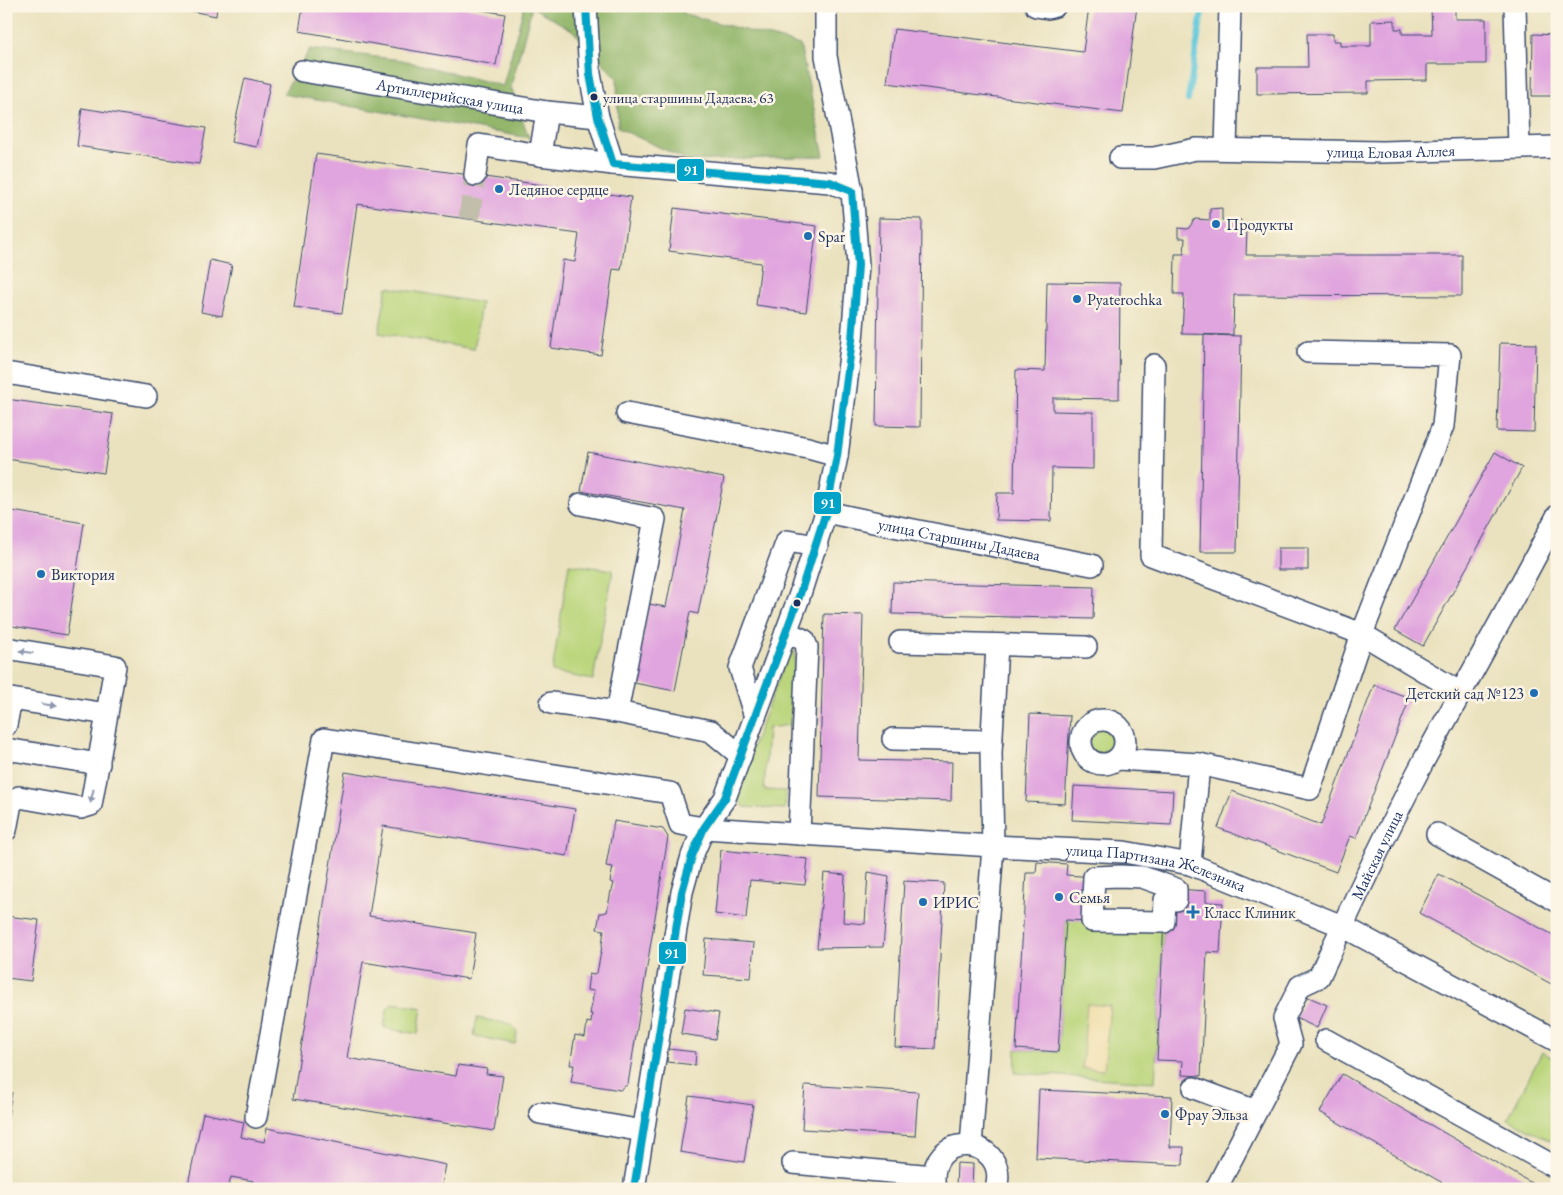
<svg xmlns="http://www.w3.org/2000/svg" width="1563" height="1195" font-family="'EB Garamond',serif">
<rect width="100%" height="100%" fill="#fcf5e5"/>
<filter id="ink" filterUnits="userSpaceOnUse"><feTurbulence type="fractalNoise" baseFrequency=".02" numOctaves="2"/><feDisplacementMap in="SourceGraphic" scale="10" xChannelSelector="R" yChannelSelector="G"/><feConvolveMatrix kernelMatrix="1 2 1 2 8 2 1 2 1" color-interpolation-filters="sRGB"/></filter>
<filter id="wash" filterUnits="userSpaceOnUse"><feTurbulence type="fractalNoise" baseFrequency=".0096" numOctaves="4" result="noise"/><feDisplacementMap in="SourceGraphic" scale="20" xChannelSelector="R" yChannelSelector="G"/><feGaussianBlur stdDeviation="1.12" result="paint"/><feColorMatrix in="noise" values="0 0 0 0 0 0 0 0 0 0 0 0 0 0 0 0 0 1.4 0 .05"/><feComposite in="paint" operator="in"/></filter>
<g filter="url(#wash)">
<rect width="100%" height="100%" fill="#eae2be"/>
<g fill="#bad57b" stroke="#6a826c">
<path d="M387,287L481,303L474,349L379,333Z"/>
<path d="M569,564L613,570L593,680L552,672Z"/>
<path d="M790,648L793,649L795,653L790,725L768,728L764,790L786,791L785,809L744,807L737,797L736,791Z"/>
<circle cx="1103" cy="741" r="15"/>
<path d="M1066,920L1164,922L1155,1082L1015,1073L1016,1049L1058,1052Z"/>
<path d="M393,1003L422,1008L418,1034L384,1028L387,1009Z"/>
<path d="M477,1018L511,1024L517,1032L515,1044L474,1036Z"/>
<path d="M1542,1052L1557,1060V1144L1508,1119Z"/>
</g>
<path fill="#93b66b" stroke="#577264" d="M524,6H679L685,14L800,45L824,156L689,161L618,128L617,78L572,30L532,7L511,87L529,138L283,94L310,49L402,60L503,86Z"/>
<path fill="#eeda9e" stroke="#84847e" d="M1087,1004L1110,1006L1104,1070L1082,1068Z"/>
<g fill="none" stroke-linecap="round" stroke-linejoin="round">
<path stroke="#5fc8db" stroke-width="6" d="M1188,100L1203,6"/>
</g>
<g id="blocks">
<g fill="#e0a4de">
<path d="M166,6H217L216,16Z"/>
<path d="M303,6H458L505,14L496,65L299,31Z"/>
<path d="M1089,6H1137L1123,113L887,83L894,29L1083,52Z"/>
<path d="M1455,6V19H1486V64H1427V80L1368,81V93L1257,94V67H1308L1307,34H1333V41H1340V46H1371V21L1395,20V29H1402V34H1432L1431,7Z"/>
<path d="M1533,34L1557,35V96H1532Z"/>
<path d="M245,78L270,84L257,147L231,142Z"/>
<path d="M82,108L206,128L199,164L77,146Z"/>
<path d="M316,154L631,197L621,270L613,269L601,355L551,348L563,260L575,262L579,234L357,204L342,313L294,307Z"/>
<path d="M674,208L817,226L806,312L756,305L761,263L669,251Z"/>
<path d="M1222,208V220H1241V230H1247L1246,255H1462V296L1234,295L1233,335L1182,334L1184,294H1174L1175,254H1184L1185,238H1178V228L1188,229L1195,219L1210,220V209Z"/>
<path d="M879,218L922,219L920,427L876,426Z"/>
<path d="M210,260L232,265L222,316L201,312Z"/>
<path d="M1047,282L1120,283L1119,399L1053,398V411L1093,412V469L1052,468L1051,521L996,520L997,493H1014L1016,370L1045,371Z"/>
<path d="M1204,335L1241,336L1237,552H1200Z"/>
<path d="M1500,343L1536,344L1534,432L1497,431Z"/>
<path d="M6,399L113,414L104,473L6,459Z"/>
<path d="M588,452L724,478L698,614L690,612L675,691L634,683L649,604L666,607L685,510L581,491Z"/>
<path d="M1495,452L1522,468L1423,646L1395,630Z"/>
<path d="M6,510L84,523L67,635L6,625Z"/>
<rect x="1278" y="548" width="30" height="22"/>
<path d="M893,582L1094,587L1093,619L892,614Z"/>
<path d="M824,614L863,615L859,760L952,762L951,801L819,797Z"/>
<path d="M1374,685L1410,698L1356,838L1350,836L1336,872L1218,828L1232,791L1321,825Z"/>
<path d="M1030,714L1070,716L1065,804L1026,802Z"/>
<path d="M345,772L575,809L567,856L383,826L369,916L476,933L469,979L363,962L347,1058L456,1076L458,1065L487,1069L486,1074L503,1076L494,1131L293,1099Z"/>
<path d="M1074,786L1173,791L1171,825L1072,820Z"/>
<path d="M614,821L663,829L668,837L628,1084L620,1090L571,1082L574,1065H570L575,1035L585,1037L587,1022L591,1023L592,1014H590L594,991L587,990L589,974L594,975L595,973H597L601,952L604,930L597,929L600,913H604L605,912H607L611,891H612L614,883L610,882L613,867L606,866Z"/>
<path d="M721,850L808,859L805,885L750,880L746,918L715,914Z"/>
<path d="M1037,862L1067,864L1066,875L1094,877L1092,921L1066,920L1058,1052L1016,1049L1026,873H1036Z"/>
<path d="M868,872L889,876L883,947L817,948L824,873L845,875L843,922L865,924Z"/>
<path d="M1439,874L1557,937V987L1419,913Z"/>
<path d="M904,881L944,883L935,1049L895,1047Z"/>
<path d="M1176,889L1206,891V902L1223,903L1220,953L1207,952L1201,1076L1182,1075L1183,1061L1157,1060L1165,900Z"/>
<path d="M6,916L39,920L31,981L6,978Z"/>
<path d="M706,939L754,943L751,978L703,975Z"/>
<path d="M1306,996L1327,1005L1317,1028L1296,1018Z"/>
<path d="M685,1008L719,1013L715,1039L681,1034Z"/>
<path d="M668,1049L696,1052L695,1065L667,1062Z"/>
<path d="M1342,1074L1533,1184L1531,1189H1453L1320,1112Z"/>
<path d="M805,1085L918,1092L915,1136L802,1129Z"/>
<path d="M1039,1090L1172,1096L1170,1147H1184L1183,1165L1036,1158Z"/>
<path d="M6,1091L12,1092L7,1123H6Z"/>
<path d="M689,1096L753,1105L744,1162L680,1152Z"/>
<path d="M203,1113L244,1122L241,1137L264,1142L267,1128L446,1165L441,1189H251L253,1181L231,1177L228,1189H187Z"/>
<path d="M957,1163L973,1164L972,1189H956Z"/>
</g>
</g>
</g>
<g filter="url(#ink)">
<use href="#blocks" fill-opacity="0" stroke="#3a4a6c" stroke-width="1"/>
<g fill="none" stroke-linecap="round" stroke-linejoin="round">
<path stroke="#c1beab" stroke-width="21" stroke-dasharray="21 11" stroke-linecap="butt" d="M469,219L475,175"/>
<defs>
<g id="minor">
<path d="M586,6L590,74L598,117L613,164L830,182L852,191"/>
<path d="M1036,6L1048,8L1055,6"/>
<path d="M1515,6L1519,148"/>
<path id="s1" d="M302,71L547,112L598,117"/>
<path d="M1226,149L1230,6"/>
<path d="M540,155L613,164"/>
<path id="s2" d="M1120,158H1154L1196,149L1383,152L1557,147"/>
<path d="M475,175L479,145L540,155L547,112"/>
<path d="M1154,365L1151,555L1362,634L1461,693"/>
<path d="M6,373L146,396"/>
<path d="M627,413L808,448L837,456"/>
<path d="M581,504L655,519L617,712"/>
<path id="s3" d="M826,512L883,524L1092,565"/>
<path d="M786,632L804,640L807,647L799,834"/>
<path d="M900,642L1086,647"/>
<path d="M6,648L115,666L107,714L11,699L6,725"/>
<path d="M551,703L617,712L711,731L741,756"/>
<path d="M755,717L740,668L787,541L817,546"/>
<circle cx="1103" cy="742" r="22"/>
<path d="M893,739L992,741"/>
<path d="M6,749L99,764"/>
<path d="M1118,759L1199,764"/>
<path d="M6,830L11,803L19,797L81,808L91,805L107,714"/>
<path d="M1437,834L1557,901"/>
<path d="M1190,864L1199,764L1310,789L1362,634L1443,426L1450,355L1308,352"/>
<path d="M1120,876L1142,877L1176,889V900H1165L1164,922L1092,921L1094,877Z"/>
<path d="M1326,1040L1557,1168"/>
<path d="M1194,1088L1256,1111"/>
<path d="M540,1113L643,1131"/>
<path id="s4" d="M256,1117L324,739L670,793L680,824L704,828L993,846L1124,852L1190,864L1342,926L1557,1041"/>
<path d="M971,1146L993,846L991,753L997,645"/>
<path d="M793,1163L933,1176"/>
<path d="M634,1189L682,892L692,856L704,828L725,798L799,597L826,512L837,456L852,340L858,265L852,191L826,56V6"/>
<path d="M935,1189C924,1126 1011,1136 996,1189"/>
<path id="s5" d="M1216,1189L1291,1044L1284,1018L1300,986L1319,977C1352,905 1386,832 1423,762C1467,680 1514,599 1557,516"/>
</g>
</defs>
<use href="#minor" stroke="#3a4a6c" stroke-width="24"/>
<use href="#minor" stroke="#fff" stroke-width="21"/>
<defs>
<path id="bus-1" d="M586,6L590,74L598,117L613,164L830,182L852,191L858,265L852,340L837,456L826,512L799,597L725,798L704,828L692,856L682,892L634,1189"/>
</defs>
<use href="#bus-1" stroke="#fcf5e5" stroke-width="11"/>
<use href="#bus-1" stroke="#01a3c8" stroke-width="8"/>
</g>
<defs><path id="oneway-solid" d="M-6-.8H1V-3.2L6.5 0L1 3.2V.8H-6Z" transform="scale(1.25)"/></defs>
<g fill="#8d97ae">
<use href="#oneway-solid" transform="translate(26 652) rotate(-171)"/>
<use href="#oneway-solid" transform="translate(49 705) rotate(9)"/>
<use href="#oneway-solid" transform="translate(92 796) rotate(103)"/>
</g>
</g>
<g fill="#1b2f5e" stroke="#fcf5e5" stroke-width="2">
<circle cx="594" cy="97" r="4.5"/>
<circle cx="797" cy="603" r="4.5"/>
</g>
<g fill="#1f6fb2" stroke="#fcf5e5" stroke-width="2">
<circle cx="499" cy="189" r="5"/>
<circle cx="1216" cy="224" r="5"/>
<circle cx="808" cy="236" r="5"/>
<circle cx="1077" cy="299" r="5"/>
<circle cx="41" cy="574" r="5"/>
<circle cx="1534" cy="693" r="5"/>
<circle cx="1059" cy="897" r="5"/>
<circle cx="923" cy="902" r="5"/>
<path d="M1190.5 904.5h5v5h5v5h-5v5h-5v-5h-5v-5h5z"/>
<circle cx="1165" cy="1114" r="5"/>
</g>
<g text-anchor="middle" stroke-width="5" stroke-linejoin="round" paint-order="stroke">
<g font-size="15" fill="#1b2f5e" stroke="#fcf5e5" text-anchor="start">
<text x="603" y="103">улица старшины Дадаева, 63</text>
</g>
<g font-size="16" fill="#1b2f5e" stroke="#fcf5e5">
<text dy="6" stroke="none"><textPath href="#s1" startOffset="150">Артиллерийская улица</textPath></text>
<text dy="6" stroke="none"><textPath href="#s2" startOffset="272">улица Еловая Аллея</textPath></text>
<text dy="6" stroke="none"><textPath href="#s3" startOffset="136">улица Старшины Дадаева</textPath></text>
<text dy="6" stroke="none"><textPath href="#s5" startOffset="382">Майская улица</textPath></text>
<text dy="6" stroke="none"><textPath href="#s4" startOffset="1246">улица Партизана Железняка</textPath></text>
</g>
<g font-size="16" fill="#1b2f5e" stroke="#fcf5e5" text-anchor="start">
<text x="509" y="195">Ледяное сердце</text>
<text x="1226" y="230">Продукты</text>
<text x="818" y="242">Spar</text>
<text x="1087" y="305">Pyaterochka</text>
<text x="51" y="580">Виктория</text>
<text x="1524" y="699" text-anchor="end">Детский сад №123</text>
<text x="1069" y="903">Семья</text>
<text x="933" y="908">ИРИС</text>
<text x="1204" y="918">Класс Клиник</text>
<text x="1175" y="1120">Фрау Эльза</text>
</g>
</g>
<g stroke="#fcf5e5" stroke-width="2">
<rect x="676" y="158" width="29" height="24" rx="5" fill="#01a3c8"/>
<rect x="813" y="491" width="29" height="24" rx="5" fill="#01a3c8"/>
<rect x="658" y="941" width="29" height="24" rx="5" fill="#01a3c8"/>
</g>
<g font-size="14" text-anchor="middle" font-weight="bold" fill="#fff">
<text x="691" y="175">91</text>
<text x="828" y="508">91</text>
<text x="672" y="958">91</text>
</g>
<rect width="1563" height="1195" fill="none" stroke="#fcf5e5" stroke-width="25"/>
</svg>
